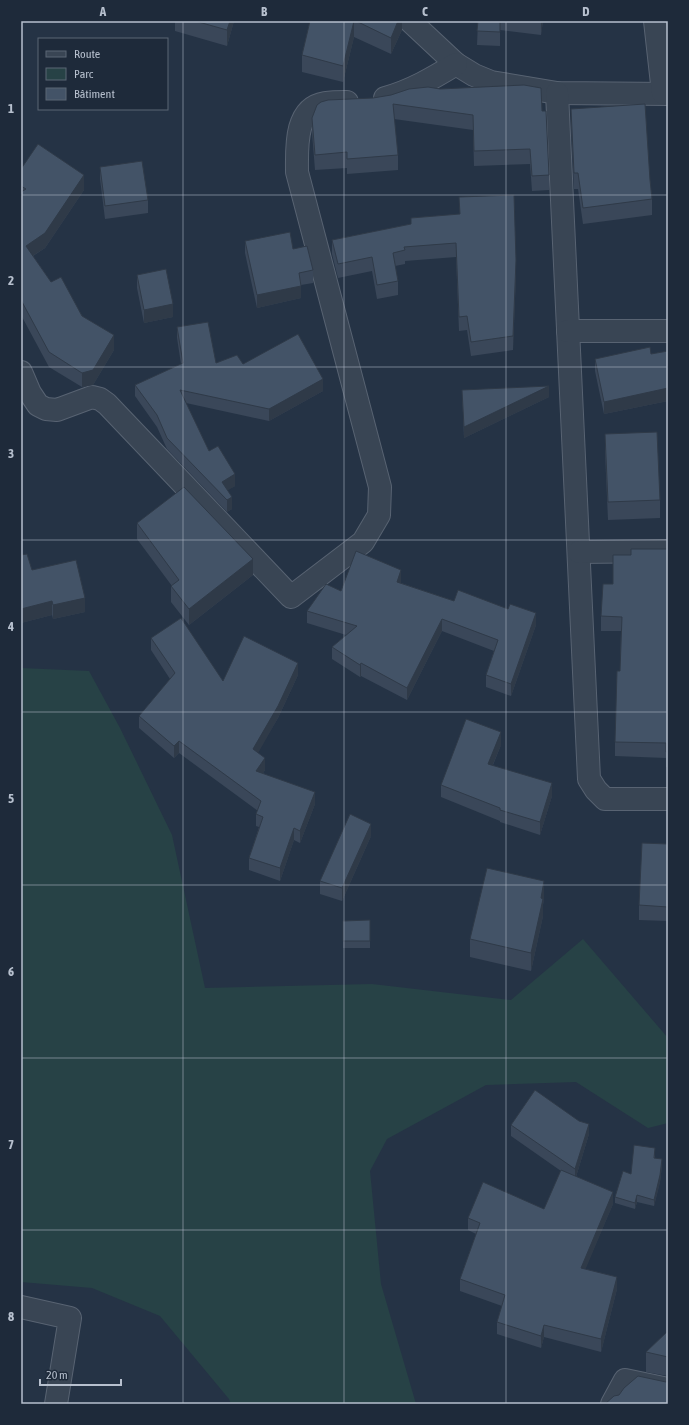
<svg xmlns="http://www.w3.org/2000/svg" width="689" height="1425" font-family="'Asap Condensed',sans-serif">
<rect width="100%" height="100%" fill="#253345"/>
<path fill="#274246" d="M21,668L89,671L120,728L172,835L205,988L372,984L511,1000L583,939L668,1038V1123L648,1128L576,1082L486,1085L387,1139L370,1171L381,1284L416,1404H231L229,1399L160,1316L92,1288L21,1282Z"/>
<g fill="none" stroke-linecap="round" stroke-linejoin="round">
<defs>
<g id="minor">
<path d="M410,21L456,64L474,75L491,82L557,93L668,94"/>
<path d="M655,21L663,93"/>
<path d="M557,93L589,779L596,790L605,799H668"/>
<path d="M385,98C411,91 433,78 456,64"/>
<path d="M568,331H668"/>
<path d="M21,372L30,393L38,405L46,409L57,410L92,397L100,399L107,404L291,597L363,542L379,515L380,487L297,172C297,149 294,108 325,103C332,102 340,102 347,102"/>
<path d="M579,552L668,551"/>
<path d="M21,1307L70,1318L56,1404"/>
<path d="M612,1404L625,1380L668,1389"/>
</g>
</defs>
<use href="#minor" stroke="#586372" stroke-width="24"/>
<use href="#minor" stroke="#394554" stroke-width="22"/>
</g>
<g fill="#3a4759">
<path d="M175,21H234L227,46L175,31Z"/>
<path d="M310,21H402V30L391,54L354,37L343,82L302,72V55Z"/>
<path d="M478,21H543L541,35L500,30V46L477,45Z"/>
<path d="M373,98L542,111L549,175V190L532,191L530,164L474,166L473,130L394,119L398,155V170L347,174V168L315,170L312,133V118Z"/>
<path d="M571,109L650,180L652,199V215L583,224L578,189H574L571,125Z"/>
<path d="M100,167L148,200V213L105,219L100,179Z"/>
<path d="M21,169L84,190L45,248L33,256L51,282L114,350L93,385L82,387L49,367L21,315Z"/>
<path d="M459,197L516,274L513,350L471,356L467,330L459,331L456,257L405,261V264L395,266L398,281V295L377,299L372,271L338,278L332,254V240L411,224V218L460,214Z"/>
<path d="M245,241L313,270V283L301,285V298L257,308L245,253Z"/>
<path d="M137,275L173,317L144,323L137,288Z"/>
<path d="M177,327L216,363L243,364L323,391L269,421L186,403L209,451L235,486L227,490L232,509L227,512L167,449L157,427L135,396V385L181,364L177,338Z"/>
<path d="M668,351V401L604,414L595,371V359L651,354Z"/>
<path d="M462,390L549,397L464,438Z"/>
<path d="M605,434L660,500V518L608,520L605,452Z"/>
<path d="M137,523L253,575L189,625L171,602V586H172L137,539Z"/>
<path d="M668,549V767H666V758L615,756V742L620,671L621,631H601V616L613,584Z"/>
<path d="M21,555L32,570L85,612L53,619L52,615L21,623Z"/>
<path d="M401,582V583L454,601L536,625L511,696L486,687V675L494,651L442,631L407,700L361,676L360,677L332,659V647L346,635L307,623V611L341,591Z"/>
<path d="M151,638L223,681L298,675L278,718L257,753L265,770L263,773L315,804L300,843L294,840L280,881L249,870V858L259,827L256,826V814L258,811L179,753L174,758L139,728V716L170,679L151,650Z"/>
<path d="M501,745L493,765L552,796L540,835L500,822V821L441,797V785Z"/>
<path d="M371,836L342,901L320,894V881Z"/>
<path d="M668,844V921L639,920V905Z"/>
<path d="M544,899L543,905V916L531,971L470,957V939Z"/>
<path d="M370,920V948H343V921Z"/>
<path d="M511,1125L589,1134L576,1177L613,1204L585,1269L617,1289L601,1352L544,1337L541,1348L497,1334V1322L502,1306L460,1291V1279L476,1234L468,1230V1218L544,1209L561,1171L511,1136Z"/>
<path d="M655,1155V1158L662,1165L660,1182L654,1206L637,1202L635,1209L615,1203V1197L631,1174Z"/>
<path d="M668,1331V1376L646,1372V1352Z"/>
</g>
<g fill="#2f3a48">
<path d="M230,21H234L227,46V30Z"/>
<path d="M354,21V37L343,82V66Z"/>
<path d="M398,21H402V30L391,54V38Z"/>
<path d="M541,21H543L541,35Z"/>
<path d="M84,175V190L45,248L26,260V246Z"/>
<path d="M516,260V274L513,350V336Z"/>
<path d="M301,286V298L257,308V295Z"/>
<path d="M173,304V317L144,323V310Z"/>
<path d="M114,335V350L93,385L82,387V373Z"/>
<path d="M323,379V391L269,421V409Z"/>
<path d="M549,386V397L464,438V427Z"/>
<path d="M668,388V401L604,414V402Z"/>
<path d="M235,474V486L222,494V482Z"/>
<path d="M232,497V509L227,512V500Z"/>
<path d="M253,559V575L189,625V609Z"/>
<path d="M401,570V582L397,594V582Z"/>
<path d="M85,598V612L53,619V605Z"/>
<path d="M52,601V615L21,623V609Z"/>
<path d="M536,613V625L511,696V684Z"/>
<path d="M442,619V631L407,700V688Z"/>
<path d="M298,663V675L278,718L253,762V749Z"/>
<path d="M361,663V676L360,677V665Z"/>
<path d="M501,732V745L488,776V764Z"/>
<path d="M179,741V753L174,758V746Z"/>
<path d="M265,758V770L256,783V771Z"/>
<path d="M552,783V796L540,835V822Z"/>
<path d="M315,792V804L300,843V831Z"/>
<path d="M371,824V836L342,901V888Z"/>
<path d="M294,828V840L280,881V868Z"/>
<path d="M544,881V899L543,905V916L531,971V953L541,898Z"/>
<path d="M589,1124V1134L575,1180V1169Z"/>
<path d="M662,1159V1165L660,1182L654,1206V1200Z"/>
<path d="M613,1192V1204L581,1280V1268Z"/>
<path d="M637,1195V1202L635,1209V1203Z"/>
<path d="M617,1277V1289L601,1352V1339Z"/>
<path d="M544,1325V1337L541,1348V1336Z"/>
</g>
<g fill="#435367" stroke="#2f3a48">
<path d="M195,21H230L227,30Z"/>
<path d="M310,21H354L343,66L302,55Z"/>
<path d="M356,21H398L391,38Z"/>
<path d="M478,21H500V32L477,31Z"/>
<path d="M524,85L541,88L542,111H546L549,175L532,176L530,149L474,151L473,115L393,104L398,155L347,159V152L315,155L312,118L317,105L321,102L328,100L373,98L391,95L409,89L428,87L440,89Z"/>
<path d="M645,104L650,180L652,199L583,208L578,173H574L571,109Z"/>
<path d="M38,144L84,175L45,233L26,246L51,282L61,277L82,316L114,335L93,370L82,373L49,352L21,300V192L26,189L21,186V169Z"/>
<path d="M142,161L148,200L105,206L100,167Z"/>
<path d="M514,195L516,260L513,336L471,342L467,316L459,317L456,243L404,247L405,250L393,253L398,281L377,285L372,257L338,264L332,240L411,224V218L460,214L459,197Z"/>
<path d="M290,232L293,249L307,246L313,270L299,273L301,286L257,295L245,241Z"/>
<path d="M166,269L173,304L144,310L137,275Z"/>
<path d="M208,322L216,363L237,355L243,364L298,334L323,379L269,409L180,390L209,451L218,446L235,474L222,482L232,497L227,500L167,438L157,415L135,385L183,363L177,327Z"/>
<path d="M650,347L651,354L668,351V388L604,402L595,359Z"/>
<path d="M549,386L464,427L462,390Z"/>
<path d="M657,432L660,500L608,502L605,434Z"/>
<path d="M184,487L253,559L189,609L171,586L179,580L137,523Z"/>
<path d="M631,549H668V752H666V743L615,742L617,671H620L622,617L601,616L603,584H613V555H631Z"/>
<path d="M356,551L401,570L397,582L454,601L458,590L508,609L510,604L536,613L511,684L486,675L498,640L442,619L407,688L361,663L360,665L332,647L357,626L307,611L326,584L341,591Z"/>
<path d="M27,554L32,570L76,560L85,598L53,605L52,601L21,609V555Z"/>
<path d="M181,618L223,681L244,636L298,663L278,706L253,749L265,758L256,771L315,792L300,831L294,828L280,868L249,858L263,817L256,814L261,801L179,741L174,746L139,716L175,673L151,638Z"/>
<path d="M466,719L501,732L488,764L552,783L540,822L500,810V808L441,785Z"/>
<path d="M350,814L371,824L342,888L320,881Z"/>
<path d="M642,843L668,844V907L639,905Z"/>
<path d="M487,868L544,881L541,898L543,899L531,953L470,939Z"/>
<path d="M370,920V941H343V921Z"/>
<path d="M535,1090L579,1121L589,1124L575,1169L511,1125Z"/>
<path d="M634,1145L655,1148L654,1158L662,1159L660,1175L654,1200L637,1195L635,1203L615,1197L623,1171L631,1174Z"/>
<path d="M561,1170L613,1192L581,1268L617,1277L601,1339L544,1325L541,1336L497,1322L505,1295L460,1279L480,1223L468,1218L483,1182L544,1209Z"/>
<path d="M668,1331V1357L646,1352Z"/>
<path d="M638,1376L666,1382L668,1381V1404H605L614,1396L619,1395L624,1388Z"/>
</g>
<path fill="none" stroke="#b7c0ce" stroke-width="1" stroke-opacity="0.55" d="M183,21V1404M344,21V1404M506,21V1404M21,195H668M21,367H668M21,540H668M21,712H668M21,885H668M21,1058H668M21,1230H668"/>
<rect width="689" height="1425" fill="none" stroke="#1e2a3a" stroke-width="44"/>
<rect x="38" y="38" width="130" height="72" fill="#1e2a3a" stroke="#5b6675"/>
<rect x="46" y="51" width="20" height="6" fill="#394554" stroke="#5b6675"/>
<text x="74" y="58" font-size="12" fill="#b7c0ce">Route</text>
<rect x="46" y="68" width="20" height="12" fill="#274246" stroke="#5b6675"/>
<text x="74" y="78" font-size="12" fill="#b7c0ce">Parc</text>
<rect x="46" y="88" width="20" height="12" fill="#435367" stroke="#5b6675"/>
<text x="74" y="98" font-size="12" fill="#b7c0ce">Bâtiment</text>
<path d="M40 1379v6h81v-6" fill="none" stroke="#b7c0ce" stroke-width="2"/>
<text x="46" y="1379" font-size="12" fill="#b7c0ce" stroke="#1e2a3a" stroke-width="3" paint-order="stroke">20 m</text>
<rect x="22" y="22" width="645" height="1381" fill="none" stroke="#b7c0ce" stroke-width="1.5"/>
<g font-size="13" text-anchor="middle" font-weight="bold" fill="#b7c0ce">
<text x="103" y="16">A</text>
<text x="264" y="16">B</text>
<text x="425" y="16">C</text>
<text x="586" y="16">D</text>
<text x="11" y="113">1</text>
<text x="11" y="285">2</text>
<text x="11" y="458">3</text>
<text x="11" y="631">4</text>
<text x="11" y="803">5</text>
<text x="11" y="976">6</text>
<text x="11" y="1149">7</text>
<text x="11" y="1321">8</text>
</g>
</svg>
